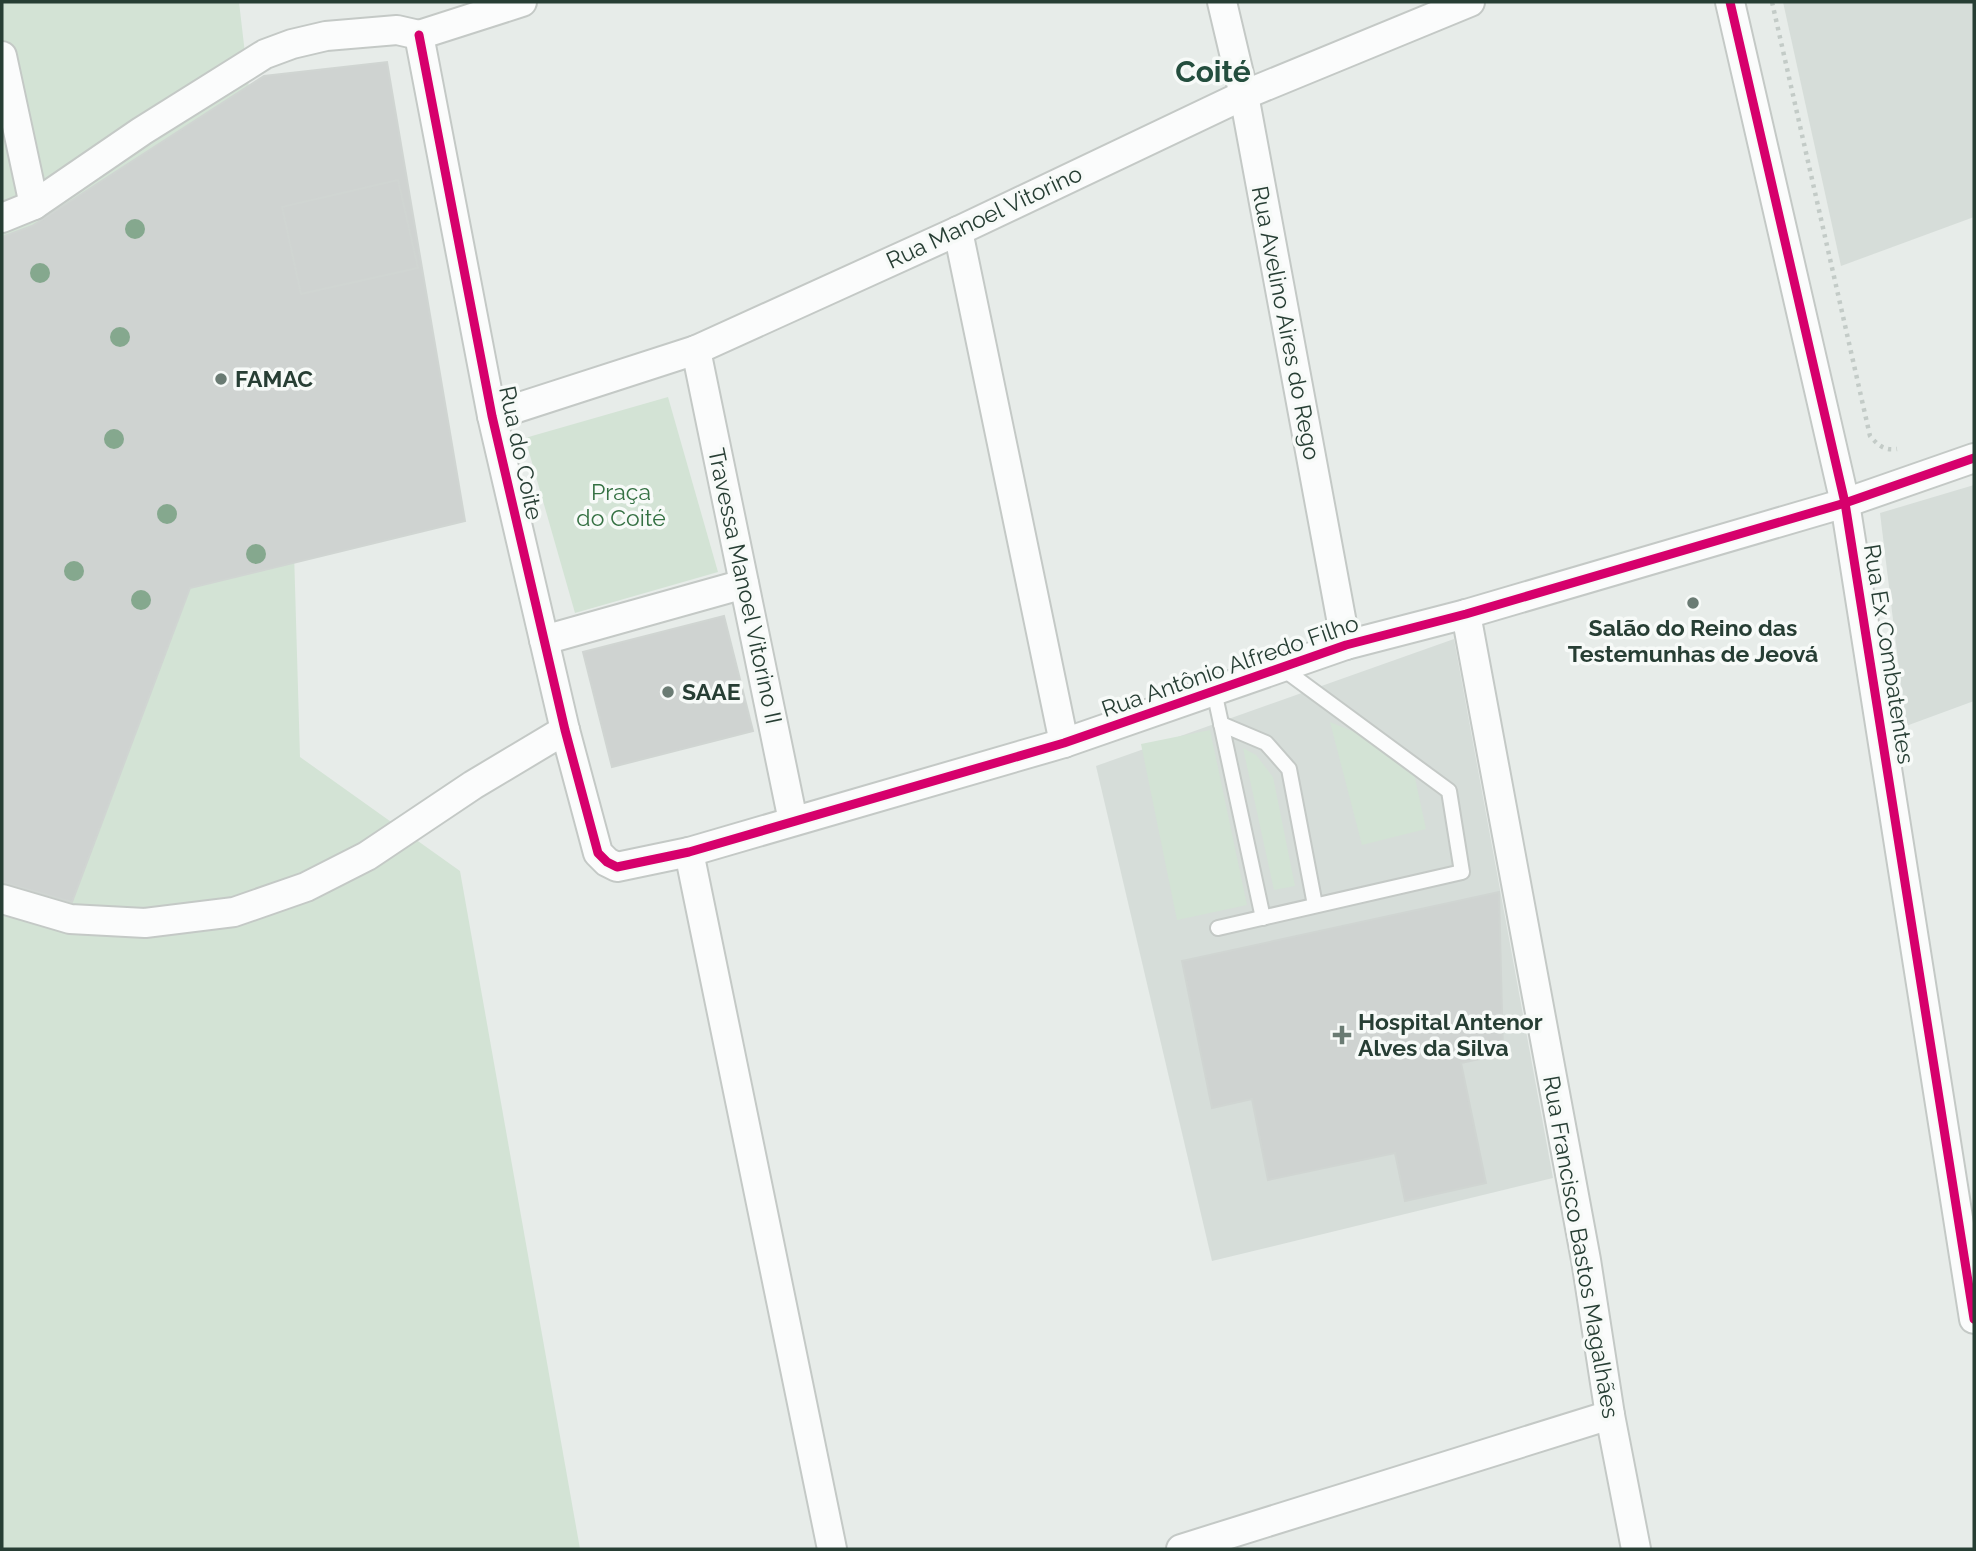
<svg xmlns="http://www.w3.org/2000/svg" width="1976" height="1551" font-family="Raleway,sans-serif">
<rect width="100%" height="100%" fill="#e7ece9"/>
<g fill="#d6ddd9">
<path d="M1783,2H1974V217L1841,266Z"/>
<path d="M1974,485V701L1906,726L1880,513Z"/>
<path d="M1454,639L1553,1178L1212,1261L1096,766Z"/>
</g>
<g fill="#d3e3d5">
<path d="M2,2H239L291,449L300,757L460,871L580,1549H2Z"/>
<path d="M668,397L718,572L575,613L525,438Z"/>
<path d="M1330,722L1410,755L1426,829L1362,845Z"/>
<path d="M1210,730L1247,905L1177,920L1141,744Z"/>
<path d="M1243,748L1256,755L1273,777L1295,886L1274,890Z"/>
</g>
<g fill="#cfd3d1" stroke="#d0d5d2" stroke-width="2">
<path d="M387,62L465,521L190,588L72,902L2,882V237L32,226L264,76Z"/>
<path d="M398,180L418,268L301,294L282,207Z"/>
<path d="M724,616L753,731L612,767L583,652Z"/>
<path d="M1499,892L1503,1054L1461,1063L1486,1183L1405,1201L1395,1153L1268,1180L1252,1099L1212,1108L1182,961Z"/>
</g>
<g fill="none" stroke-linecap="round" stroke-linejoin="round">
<defs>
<g id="lane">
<path d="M1214,691L1263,918"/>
<path d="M1221,724L1266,743L1289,769L1315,905"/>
<path d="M1218,928L1462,872L1449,791L1282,668"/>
</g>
<g id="street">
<path d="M1222,2L1244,95L1346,645"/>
<path d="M1730,2L1845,503L1974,1319"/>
<path d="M419,35L492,416L565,730L598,853L607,862L617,867L689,852L1064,743L1346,645L1466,614L1845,503L1974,458"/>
<path d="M419,35L522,2"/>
<path d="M2,56L34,205"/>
<path d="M2,218L34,205L142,131L265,54L292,44L326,36L397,30L419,35"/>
<path d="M958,231L1064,743"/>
<path d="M696,350L793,821"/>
<path d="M492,416L696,350L958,231L1244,95L1470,2"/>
<path d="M1466,614L1586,1260L1610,1415L1636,1549"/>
<path d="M544,640L744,584"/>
<path d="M689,852L832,1549"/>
<path d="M2,899L70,919L145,923L234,912L306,887L367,856L473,785L565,730"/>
<path d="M1181,1549L1610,1415"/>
</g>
</defs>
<use href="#lane" stroke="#c4c9c6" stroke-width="18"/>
<use href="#street" stroke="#c4c9c6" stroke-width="32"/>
<path stroke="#c3cbc7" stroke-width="4.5" stroke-dasharray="3.5 5" stroke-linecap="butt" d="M1772,2L1870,436C1878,445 1884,451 1897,449"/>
<use href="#lane" stroke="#fbfcfc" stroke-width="14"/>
<use href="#street" stroke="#fbfcfc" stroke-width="28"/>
<defs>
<g id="cycleway">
<path d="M1730,2L1845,503L1974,1319"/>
<path d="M419,35L492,416L565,730L598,853L607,862L617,867L689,852L1064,743L1346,645L1466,614L1845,503L1974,458"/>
</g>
</defs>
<use href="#cycleway" stroke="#f7faf8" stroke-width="13"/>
<use href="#cycleway" stroke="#d6006c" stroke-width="9"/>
</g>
<g fill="#85a88e">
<circle cx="135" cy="229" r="10"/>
<circle cx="40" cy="273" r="10"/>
<circle cx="120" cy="337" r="10"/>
<circle cx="114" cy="439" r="10"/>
<circle cx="167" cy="514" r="10"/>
<circle cx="256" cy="554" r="10"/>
<circle cx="74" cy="571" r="10"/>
<circle cx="141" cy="600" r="10"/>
</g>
<g fill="#6a7b73" stroke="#f7faf8" stroke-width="2.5">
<circle cx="221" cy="379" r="7"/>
<circle cx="1693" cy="603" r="7"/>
<circle cx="668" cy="692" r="7"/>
<path d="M1338.5 1024.5h7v7h7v7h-7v7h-7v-7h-7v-7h7z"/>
</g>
<g text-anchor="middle" stroke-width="7" stroke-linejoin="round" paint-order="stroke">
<g font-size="23" fill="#273e34" stroke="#f7faf8">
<text transform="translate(984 217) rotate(-25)" y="8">Rua Manoel Vitorino</text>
<text transform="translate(1286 323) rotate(79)" y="8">Rua Avelino Aires do Rego</text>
<text transform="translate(521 453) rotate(78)" y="8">Rua do Coite</text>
<text transform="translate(745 586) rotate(78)" y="8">Travessa Manoel Vitorino II</text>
<text transform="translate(1889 654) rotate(81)" y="8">Rua Ex Combatentes</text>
<text transform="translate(1230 666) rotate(-19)" y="8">Rua Antônio Alfredo Filho</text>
<text transform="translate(1581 1247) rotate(80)" y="8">Rua Francisco Bastos Magalhães</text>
</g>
<g font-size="23" font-weight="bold" fill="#273e34" stroke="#f7faf8" text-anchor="start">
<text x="235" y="387">FAMAC</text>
<text x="1693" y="636" text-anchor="middle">Salão do Reino das<tspan x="1693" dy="26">Testemunhas de Jeová</tspan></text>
<text x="682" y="700">SAAE</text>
<text x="1358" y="1030">Hospital Antenor<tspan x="1358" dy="26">Alves da Silva</tspan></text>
</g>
<g font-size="23" fill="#357143" stroke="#f7faf8">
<text x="621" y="500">Praça<tspan x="621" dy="26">do Coité</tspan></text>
</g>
<g font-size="30" font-weight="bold" fill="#244e3e" stroke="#f7faf8">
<text x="1213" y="82">Coité</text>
</g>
</g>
<rect width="1976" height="1551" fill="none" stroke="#273e34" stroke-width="7"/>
</svg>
